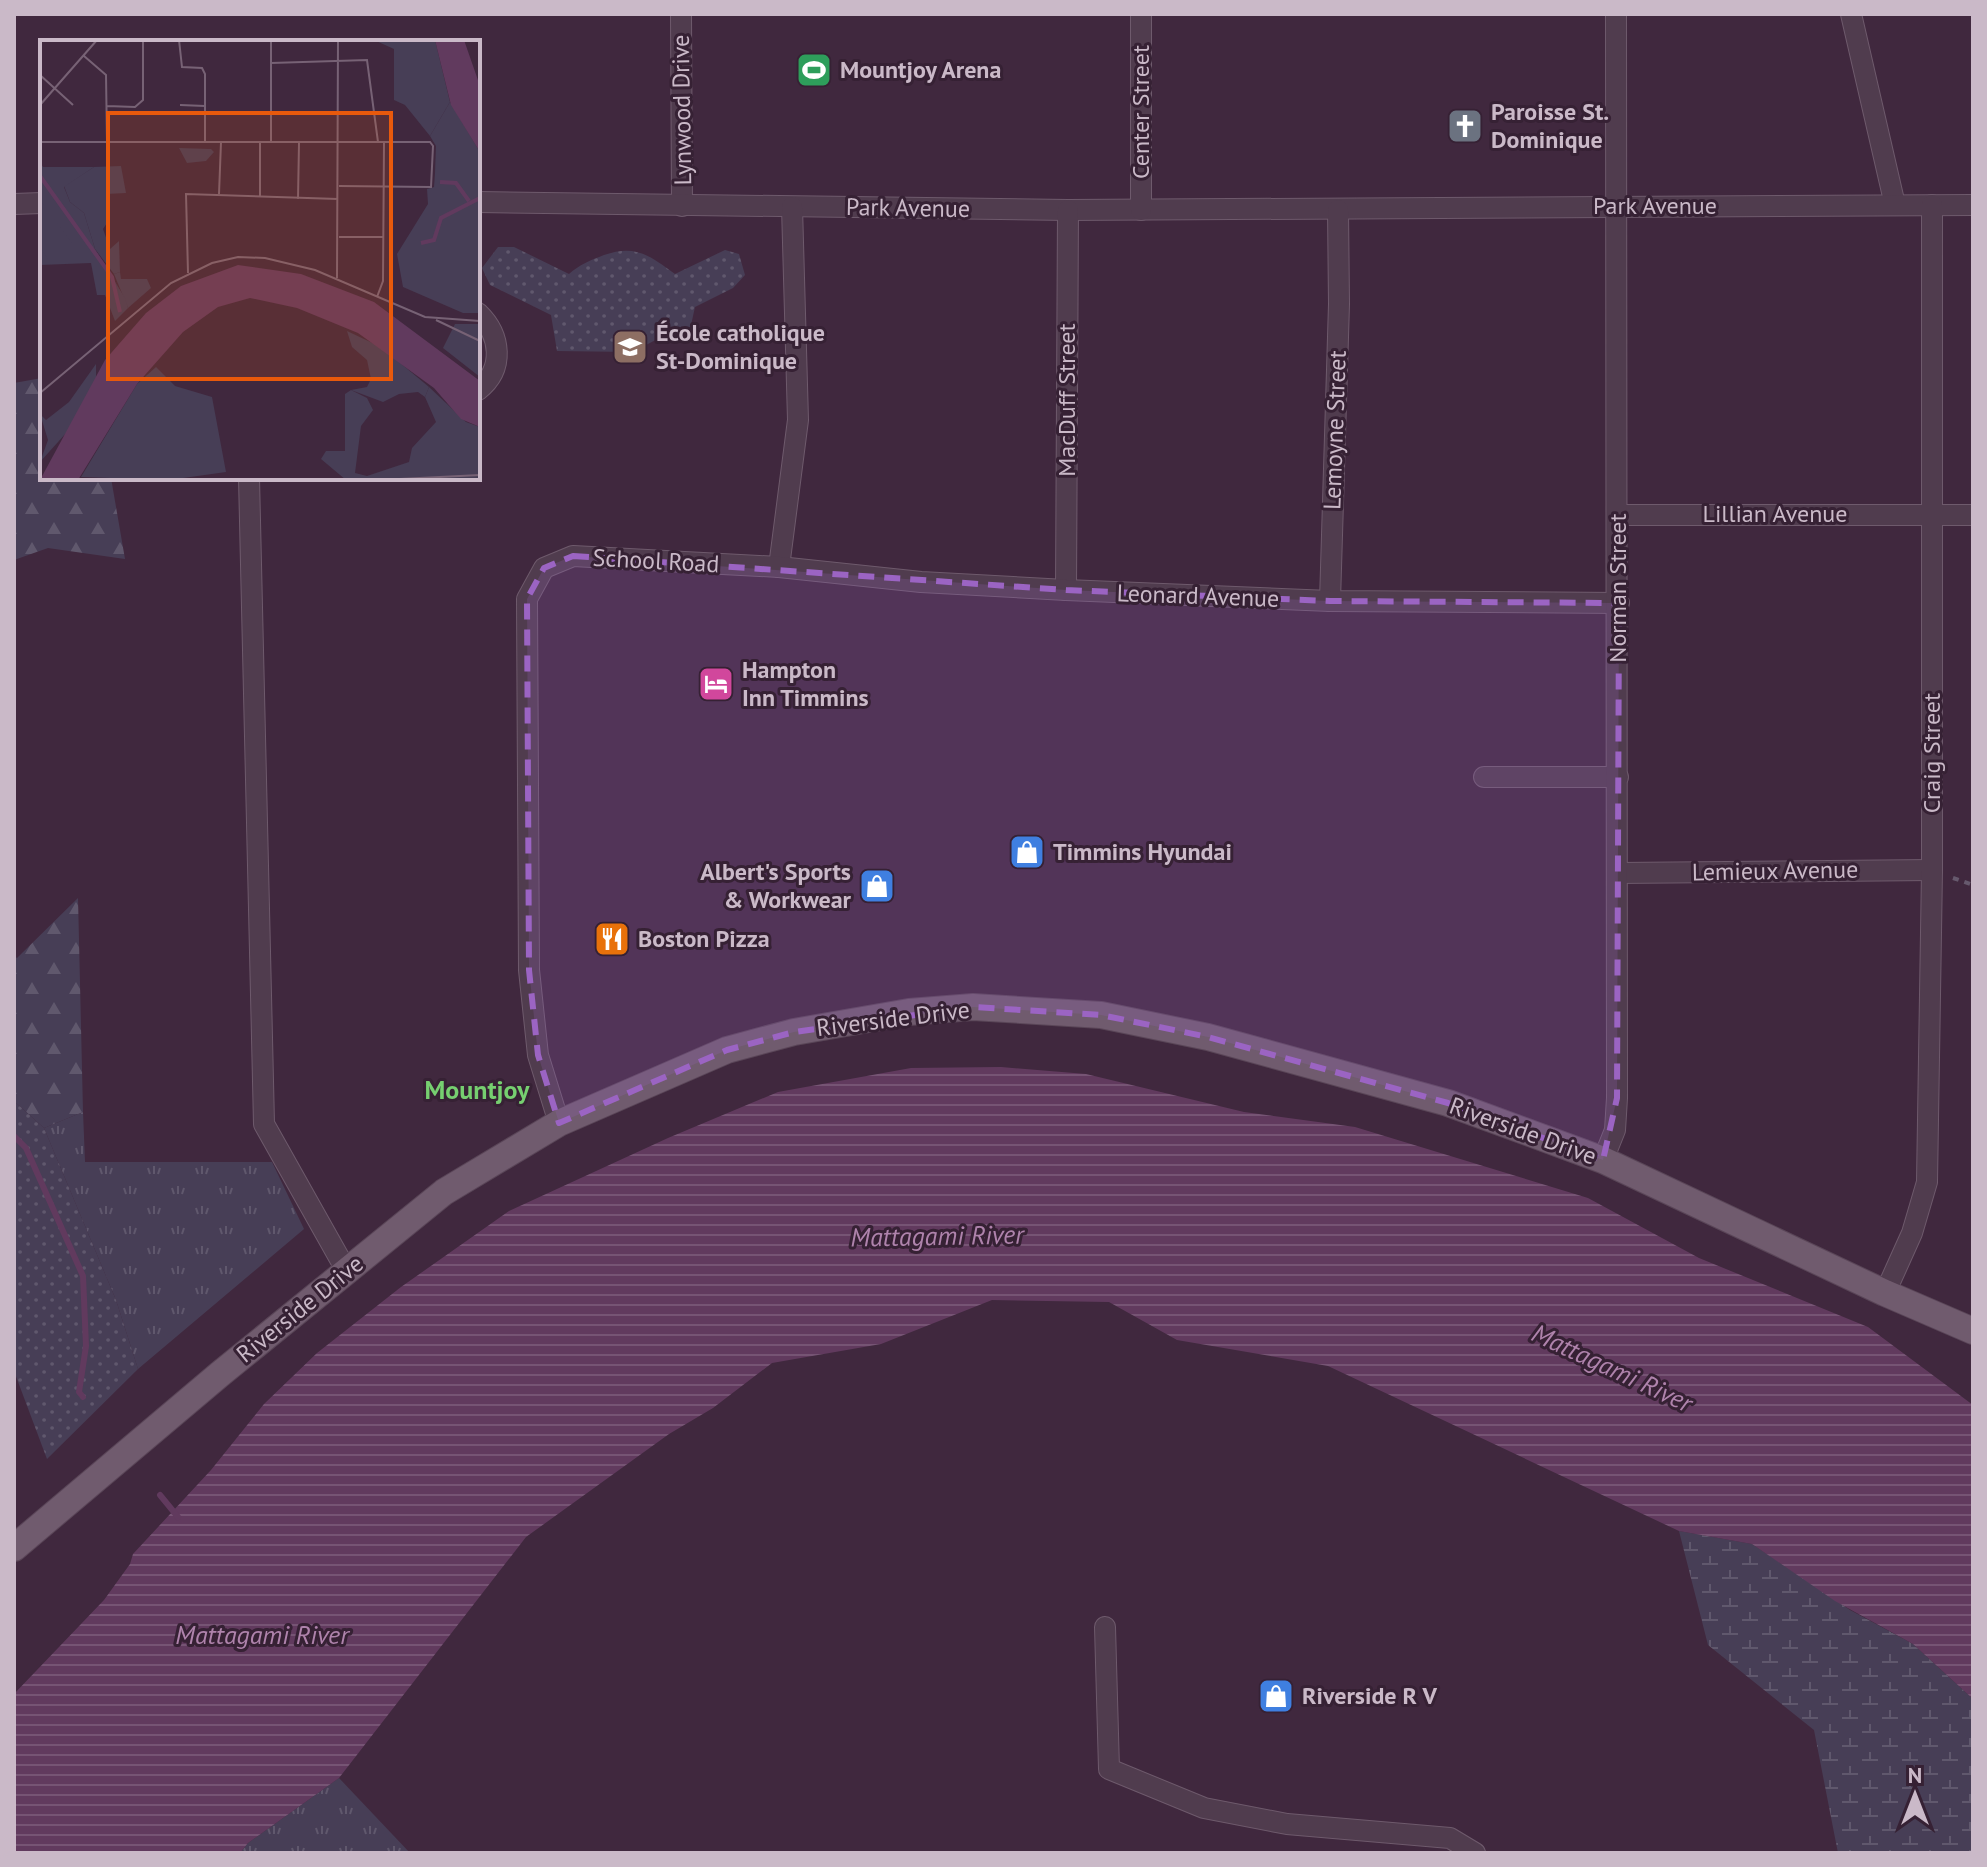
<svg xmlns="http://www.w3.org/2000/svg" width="1987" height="1867" font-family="'PT Sans',sans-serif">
<defs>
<pattern id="grass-tufts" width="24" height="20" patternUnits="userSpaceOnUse" patternTransform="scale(2)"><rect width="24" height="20" fill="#473e56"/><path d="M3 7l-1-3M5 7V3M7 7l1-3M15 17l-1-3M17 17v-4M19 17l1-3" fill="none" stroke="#60586d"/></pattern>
<pattern id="forest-firs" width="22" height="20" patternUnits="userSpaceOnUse" patternTransform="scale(2)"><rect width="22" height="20" fill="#473e56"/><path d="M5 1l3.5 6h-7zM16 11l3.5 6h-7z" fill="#60586d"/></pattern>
<pattern id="wetland-marsh" width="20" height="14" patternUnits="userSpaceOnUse" patternTransform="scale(2)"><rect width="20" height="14" fill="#473e56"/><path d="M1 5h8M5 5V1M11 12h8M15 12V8" fill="none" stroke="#60586d"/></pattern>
<pattern id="park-dots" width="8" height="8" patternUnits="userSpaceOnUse" patternTransform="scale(2)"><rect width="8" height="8" fill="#473e56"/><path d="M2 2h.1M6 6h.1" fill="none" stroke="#60586d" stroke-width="1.8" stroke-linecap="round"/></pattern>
<pattern id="water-rules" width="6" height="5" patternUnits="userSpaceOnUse" patternTransform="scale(2)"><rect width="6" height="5" fill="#613a5e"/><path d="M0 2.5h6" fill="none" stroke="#765474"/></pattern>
</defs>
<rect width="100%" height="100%" fill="#40283e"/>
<g fill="url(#grass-tufts)">
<path d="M83,1112L85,1162H272L304,1229L138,1369L116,1300L44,1128Z"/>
<path d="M339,1778L410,1853H240L248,1843Z"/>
</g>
<g fill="url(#forest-firs)">
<path d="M42,378V478H111L125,559L48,548L14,560V383Z"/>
<path d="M78,898L83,1112L44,1128L14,1101V956L17,958Z"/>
</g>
<path fill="url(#wetland-marsh)" d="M1679,1531L1752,1544L1850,1610L1913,1644L1973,1699V1853H1838L1814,1730L1708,1645Z"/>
<g fill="url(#park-dots)">
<path d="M498,247H514L569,274C579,265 591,260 604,255C635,244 649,255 675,274L725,250L739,254L745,275L733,288L695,307L689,334L661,337L633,352L557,351L551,315L490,285L482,268Z"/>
<path d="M14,1101L44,1128L116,1300L138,1369L47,1459L14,1371Z"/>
</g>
<path fill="url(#water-rules)" d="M1001,1067L1086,1074L1244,1112L1355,1127L1588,1198L1699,1258L1868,1327L1973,1405V1699L1913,1644L1835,1601L1752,1544L1679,1531L1328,1366L1177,1340L1109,1302L992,1300L881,1344L772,1363L713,1408L669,1434L526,1537L339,1778L248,1843L240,1853H14V1694L104,1600L130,1564L133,1554L211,1470L264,1404L317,1353L401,1287L509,1211L668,1138L778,1092L911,1068Z"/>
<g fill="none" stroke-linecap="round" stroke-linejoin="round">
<g stroke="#613a5e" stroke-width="6">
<path d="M14,1136L26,1148L83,1276L86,1346L79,1392L83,1397"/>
<path d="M160,1495L178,1517"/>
</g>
<defs>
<g id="minor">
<path d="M681,14L682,206"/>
<path d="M1851,14L1895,205"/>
<path d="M478,202L1068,210L1973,205"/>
<path d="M14,204L42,203"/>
<path d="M1141,210V14"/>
<path d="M478,313C501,335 505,369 478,390"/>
<path d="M249,478L264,1124L346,1270"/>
<path d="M1617,515H1973"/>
<path d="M779,567L798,420L792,207"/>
<path d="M1066,590L1068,210"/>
<path d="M1330,601L1339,304L1338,210"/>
<path d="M1484,777H1618"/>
<path d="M1618,873L1932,870"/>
<path d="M559,1123L538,1055L529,970L527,599L544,568L573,556L779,567L921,582L1066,590L1330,601L1619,603"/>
<path d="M1603,1160L1615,1130L1617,1098L1616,14"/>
<path d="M1885,1293L1912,1233L1927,1182L1932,870V205"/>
<path d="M1105,1627L1109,1769L1204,1808L1287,1824L1450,1838L1475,1853"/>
</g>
<path id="major" d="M14,1548L220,1374L444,1192L559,1123L727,1050L794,1032L909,1012L973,1007L1101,1015L1208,1037L1448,1103L1603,1160L1885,1293L1973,1331"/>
</defs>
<use href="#minor" stroke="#6e5a6c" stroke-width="22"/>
<use href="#major" stroke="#5a4658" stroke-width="28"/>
<path stroke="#66596d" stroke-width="4" stroke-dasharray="6 6" stroke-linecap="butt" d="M1953,878L1973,885"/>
<use href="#minor" stroke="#503c4e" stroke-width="20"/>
<use href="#major" stroke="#705b6e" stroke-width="26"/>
</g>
<path fill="#9b64c3" fill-opacity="0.2" stroke="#9b64c3" stroke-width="6" stroke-dasharray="16 10" stroke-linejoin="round" d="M573,556L1066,590L1330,601L1619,603L1617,1098L1603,1160L1448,1103L1208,1037L1101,1015L973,1007L794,1032L727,1050L559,1123L538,1055L529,970L527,599L544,568Z"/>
<defs>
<symbol id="stadium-square" viewBox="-11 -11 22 22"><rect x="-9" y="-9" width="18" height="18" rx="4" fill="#2e9e5b" stroke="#362134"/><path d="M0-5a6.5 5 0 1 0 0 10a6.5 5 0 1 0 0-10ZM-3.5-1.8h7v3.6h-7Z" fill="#fff"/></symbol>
<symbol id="church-square" viewBox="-11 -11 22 22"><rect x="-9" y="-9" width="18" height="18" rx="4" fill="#6b7280" stroke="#362134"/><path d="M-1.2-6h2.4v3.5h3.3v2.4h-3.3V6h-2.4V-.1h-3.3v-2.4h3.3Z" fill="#fff"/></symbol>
<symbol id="school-square" viewBox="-11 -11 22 22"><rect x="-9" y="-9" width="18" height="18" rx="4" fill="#8d6e63" stroke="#362134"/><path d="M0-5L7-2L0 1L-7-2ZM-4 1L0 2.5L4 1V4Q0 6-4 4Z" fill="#fff"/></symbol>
<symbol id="hotel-square" viewBox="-11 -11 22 22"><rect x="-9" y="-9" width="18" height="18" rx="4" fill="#d1479c" stroke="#362134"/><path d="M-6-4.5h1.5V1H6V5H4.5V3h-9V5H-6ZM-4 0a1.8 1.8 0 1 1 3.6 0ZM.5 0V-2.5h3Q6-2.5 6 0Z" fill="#fff"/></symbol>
<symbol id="shop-square" viewBox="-11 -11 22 22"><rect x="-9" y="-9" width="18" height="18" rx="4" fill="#3f7fe0" stroke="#362134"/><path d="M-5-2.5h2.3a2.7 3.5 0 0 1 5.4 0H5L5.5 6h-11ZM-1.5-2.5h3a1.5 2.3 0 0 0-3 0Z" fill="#fff"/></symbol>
<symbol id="restaurant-square" viewBox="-11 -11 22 22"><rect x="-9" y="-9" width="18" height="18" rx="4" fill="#e8710a" stroke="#362134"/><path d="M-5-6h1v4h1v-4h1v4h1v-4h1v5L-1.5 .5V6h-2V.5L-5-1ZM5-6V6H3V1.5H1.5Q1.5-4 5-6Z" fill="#fff"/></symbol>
</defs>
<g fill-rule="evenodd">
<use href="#stadium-square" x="794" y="50" width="40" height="40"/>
<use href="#church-square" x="1445" y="106" width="40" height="40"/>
<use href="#school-square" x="610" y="327" width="40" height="40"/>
<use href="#hotel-square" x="696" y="664" width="40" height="40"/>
<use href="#shop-square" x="1007" y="832" width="40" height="40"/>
<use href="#shop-square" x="857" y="866" width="40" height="40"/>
<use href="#restaurant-square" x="592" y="919" width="40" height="40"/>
<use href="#shop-square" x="1256" y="1676" width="40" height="40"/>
</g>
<g text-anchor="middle" stroke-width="6" stroke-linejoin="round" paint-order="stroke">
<g font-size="24" font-weight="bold" fill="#cab9c8" stroke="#362134" text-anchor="start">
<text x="840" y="78">Mountjoy Arena</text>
<text x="1491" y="120">Paroisse St.<tspan x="1491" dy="28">Dominique</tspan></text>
<text x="656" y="341">École catholique<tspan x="656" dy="28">St-Dominique</tspan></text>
<text x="742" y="678">Hampton<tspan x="742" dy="28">Inn Timmins</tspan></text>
<text x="1053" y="860">Timmins Hyundai</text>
<text x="851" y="880" text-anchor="end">Albert's Sports<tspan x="851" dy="28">&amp; Workwear</tspan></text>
<text x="638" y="947">Boston Pizza</text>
<text x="1302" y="1704">Riverside R V</text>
</g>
<g font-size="24" fill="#cab9c8" stroke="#362134">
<text transform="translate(682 110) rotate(-91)" y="8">Lynwood Drive</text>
<text transform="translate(1141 112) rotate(-90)" y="8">Center Street</text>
<text x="1655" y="214">Park Avenue</text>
<text transform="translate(908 208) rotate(1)" y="8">Park Avenue</text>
<text transform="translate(1067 400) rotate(-90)" y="8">MacDuff Street</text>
<text transform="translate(1335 430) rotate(-88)" y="8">Lemoyne Street</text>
<text x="1775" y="522">Lillian Avenue</text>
<text transform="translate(656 561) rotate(3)" y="8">School Road</text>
<text transform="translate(1618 588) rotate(-90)" y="8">Norman Street</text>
<text transform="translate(1198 596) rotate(2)" y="8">Leonard Avenue</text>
<text transform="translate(1932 753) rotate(-90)" y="8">Craig Street</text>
<text transform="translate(1775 871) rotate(-1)" y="8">Lemieux Avenue</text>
<text transform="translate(893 1019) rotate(-7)" y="8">Riverside Drive</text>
<text transform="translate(1523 1131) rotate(20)" y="8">Riverside Drive</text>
<text transform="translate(300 1309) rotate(-39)" y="8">Riverside Drive</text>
</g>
<g font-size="26" font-weight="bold" fill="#76cf70" stroke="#362134">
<text x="477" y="1099">Mountjoy</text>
</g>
<g font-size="26" font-style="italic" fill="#af83ac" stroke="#362134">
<text transform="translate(937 1236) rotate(-1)" y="9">Mattagami River</text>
<text transform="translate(1612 1368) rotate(25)" y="9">Mattagami River</text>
<text x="262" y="1644">Mattagami River</text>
</g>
</g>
<g transform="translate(40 40)">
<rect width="440" height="440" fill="#40283e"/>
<path d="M80,232L81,239H107L111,248L88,268L74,234ZM116,327L135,346L172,357L186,432L129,440L41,437L97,344ZM389,347L426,382L440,387V440H306L281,419L286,411H305V354L311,350L327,358L333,370L321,386L315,433L327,436L369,422L372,408L396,382L385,357Z" fill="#473e56"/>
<path d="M334,0H395L410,62L390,96L365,65L354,60V9ZM81,126L86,153L66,154L69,180L63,189L70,209L79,201L80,232L74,234L55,209L44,173L30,162L24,146L54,127ZM56,324V344L36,382L0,422L8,400L0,374L6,380L29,362Z" fill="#473e56"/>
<path d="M307,291L341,307L389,347L385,357L378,352L359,354L343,362L311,350L327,347L331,339L327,320L312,307Z" fill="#473e56"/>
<path d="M410,62L440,112V273H423L363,247L357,214L388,164L387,149L394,147L395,133L396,106L390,96ZM139,108L171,109L174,112L166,121L147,123ZM0,122L3,127H54L24,147L30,162L44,173L55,209L85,258L88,268L75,281L65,255H57L51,223L0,225ZM415,284H440V337L403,308Z" fill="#473e56"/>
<path d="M0,160L32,203L8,219L0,207Z" fill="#473e56"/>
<path d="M395,0H424L440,46V112L411,65ZM198,225L261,234L334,262L440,341V387L421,379L394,348L318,293L257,268L210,258L178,267L143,292L97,344L38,440H0L65,320L106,273L141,246Z" fill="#613a5e"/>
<path fill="none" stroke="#613a5e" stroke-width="4" d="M0,136L72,237L80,272M400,142L416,143L429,161M381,203L394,200L401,178L440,158"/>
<path fill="none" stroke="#776275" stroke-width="2" d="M139,0L142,27L162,28L165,34V102M44,16L66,35L67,102M231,23L327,20L338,102M0,35L33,65M0,65L57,0M140,65L165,66M67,66L95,67L103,60V0M0,102H390L393,106L391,147L299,146M231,103V0M179,154L181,102M220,156V103M258,159L259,103M299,197H344M148,233L146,154L298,159M297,238L298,0M337,257L343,241L344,102M396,280L440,301M0,353L131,243L172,223L198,217L225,218L275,230L385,277L440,281M339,440L440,435"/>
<path fill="#e8590c" fill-opacity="0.15" stroke="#e8590c" stroke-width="4" d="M68,73H351V339H68Z"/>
<rect width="440" height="440" fill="none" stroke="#cab9c8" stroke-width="4"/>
</g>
<rect width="1987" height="1867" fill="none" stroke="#cab9c8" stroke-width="32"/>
<g transform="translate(1915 1795)" stroke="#362134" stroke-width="6" paint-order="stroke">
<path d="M0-6L14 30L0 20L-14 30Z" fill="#cab9c8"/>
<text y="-12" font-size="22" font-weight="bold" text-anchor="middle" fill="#cab9c8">N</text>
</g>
</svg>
